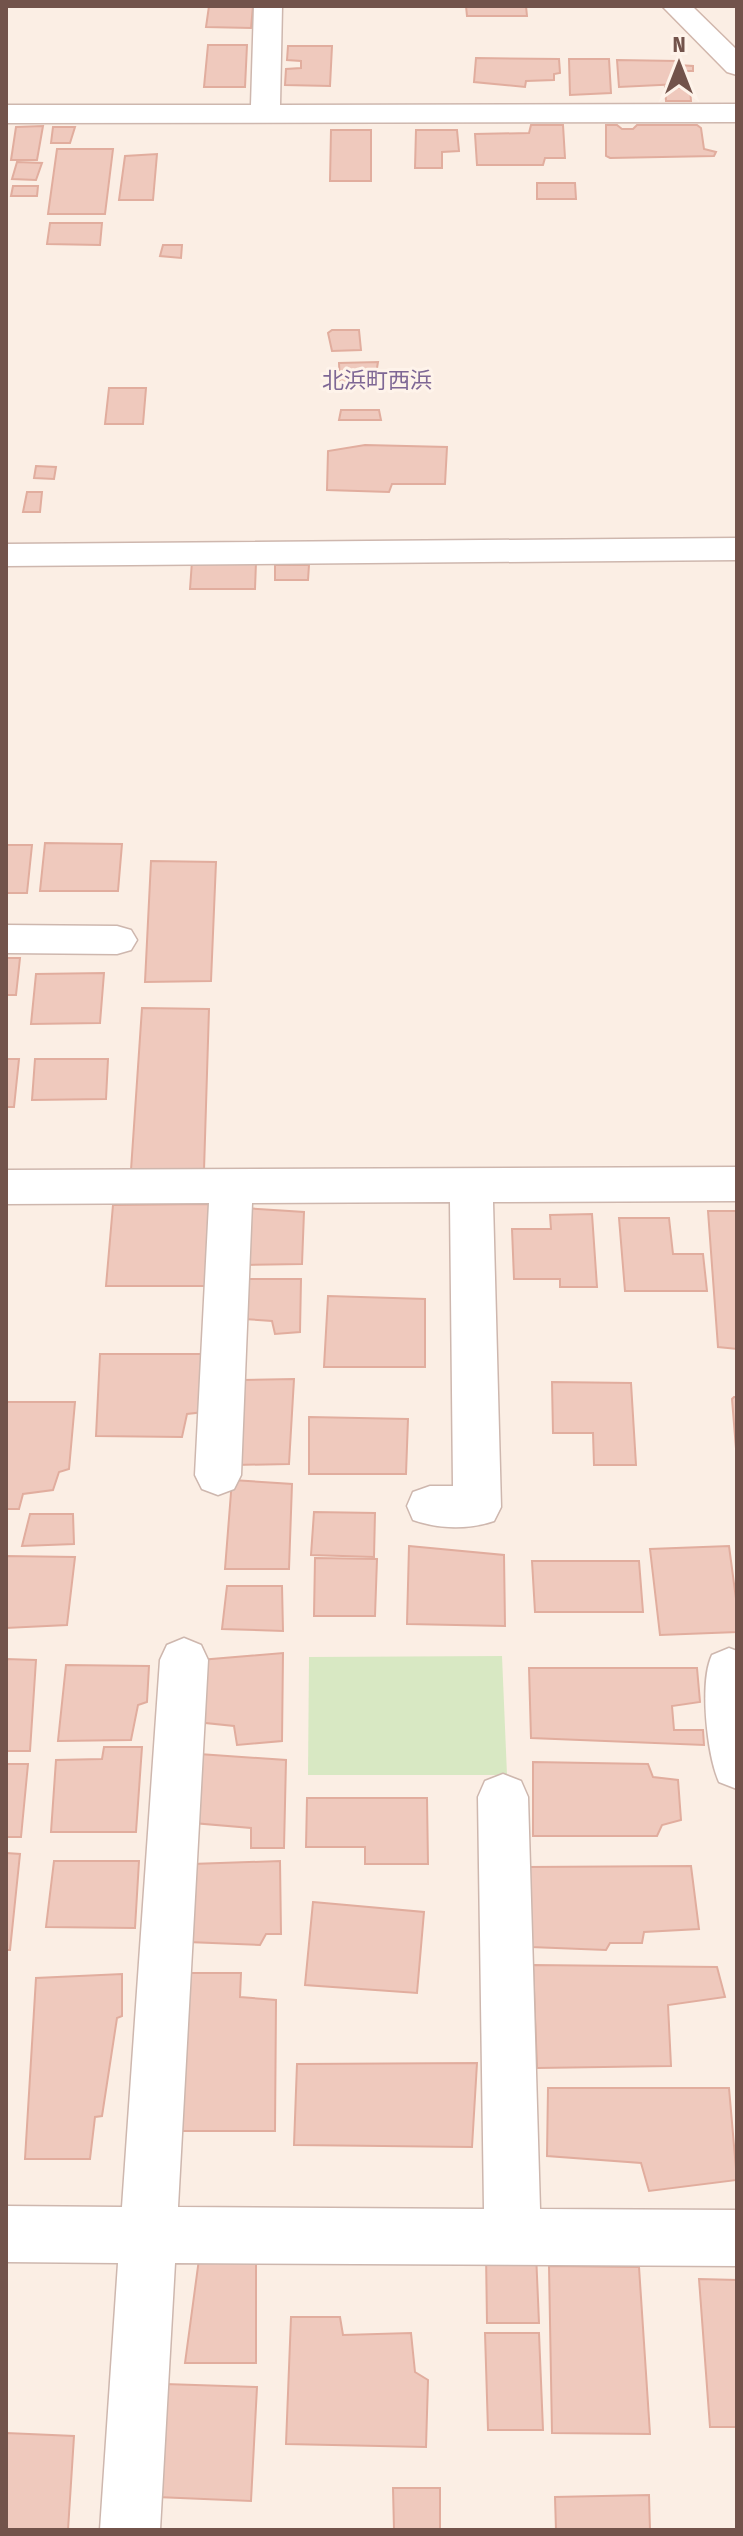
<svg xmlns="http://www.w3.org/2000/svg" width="743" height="2536" font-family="'Fira Sans Condensed','Noto Sans JP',sans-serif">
<rect width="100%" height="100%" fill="#fbeee4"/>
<path fill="#d8e8c3" d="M502,1656L507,1775H308L309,1657Z"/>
<g fill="#efc9bd" stroke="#e1ad9e" stroke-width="2">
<path d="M209,6H253L251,28L206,27Z"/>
<path d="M466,6H526L527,16H467Z"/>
<path d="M208,45H247L245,87H204Z"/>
<path d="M288,46H332L330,86L285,85L286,69L301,68V61L287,60Z"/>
<path d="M476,58L559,59L560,73L554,74V80L526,81L525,87L474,82Z"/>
<path d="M569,59H609L611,93L570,95Z"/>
<path d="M617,60L677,61L678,65L693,66V71H679L680,84L619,87Z"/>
<path d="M665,87L690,88L691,101H666Z"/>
<path d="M531,125H563L565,158H545L543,165H477L475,134L529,133Z"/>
<path d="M606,125H617L622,129H633L637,125H697L701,128L704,149L716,152L714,156L610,158L606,156Z"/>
<path d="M43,126L37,160H11L16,127Z"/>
<path d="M53,127H75L70,143H51Z"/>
<path d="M331,130H371V181H330Z"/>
<path d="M416,130H457L459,151L442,152V168H415Z"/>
<path d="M57,149H113L105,214H48Z"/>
<path d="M157,154L153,200H119L125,156Z"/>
<path d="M17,162L42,163L36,180L12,179Z"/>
<path d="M537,183H575L576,199H537Z"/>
<path d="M13,186H38L37,196H11Z"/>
<path d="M50,223H102L100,245L47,244Z"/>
<path d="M163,245H182L181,258L160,256Z"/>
<path d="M332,330H359L361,350L332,351L328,333Z"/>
<path d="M378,362L374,386H340L339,363Z"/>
<path d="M109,388H146L143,424H105Z"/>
<path d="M341,410H379L381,420H339Z"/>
<path d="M365,445L447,447L445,484H392L389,492L327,490L328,451Z"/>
<path d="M36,466L56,467L54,479L34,478Z"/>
<path d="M27,492H42L40,512H23Z"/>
<path d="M192,561L256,562L255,589H190Z"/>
<path d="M275,565H309L308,580H275Z"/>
<path d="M45,843L122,844L118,891H40Z"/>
<path d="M6,845H32L27,893H6Z"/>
<path d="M151,861L216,862L211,981L145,982Z"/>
<path d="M6,958H20L16,995H6Z"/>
<path d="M104,973L100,1023L31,1024L36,974Z"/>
<path d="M142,1008L209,1009L204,1170H131Z"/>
<path d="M6,1059H19L14,1107H6Z"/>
<path d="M35,1059H108L106,1099L32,1100Z"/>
<path d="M209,1204L207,1286H106L113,1205Z"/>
<path d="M244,1208L304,1212L302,1264L244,1265Z"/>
<path d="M708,1211H737V1349L718,1347Z"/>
<path d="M592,1214L597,1287H560V1279H514L512,1229H551L550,1215Z"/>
<path d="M619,1218H669L673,1254H703L707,1291H625Z"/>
<path d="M247,1279H301L300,1332L275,1334L272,1321L244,1319Z"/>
<path d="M328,1296L425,1299V1367H324Z"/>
<path d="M100,1354H207L204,1412L187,1414L182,1437L96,1436Z"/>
<path d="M294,1379L289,1464L236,1465L241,1380Z"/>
<path d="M552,1382L631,1383L636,1465H594L593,1433H553Z"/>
<path d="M734,1397H737V1461L732,1399Z"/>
<path d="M6,1402H75L69,1469L59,1472L53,1490L23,1494L19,1509H6Z"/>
<path d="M309,1417L408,1419L406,1474H309Z"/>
<path d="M232,1480L292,1484L289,1569H225Z"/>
<path d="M314,1512L375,1513L374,1557L311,1555Z"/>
<path d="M30,1514H73L74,1544L22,1546Z"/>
<path d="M409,1546L504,1555L505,1626L407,1624Z"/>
<path d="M729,1546L737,1606V1632L660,1635L650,1549Z"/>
<path d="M6,1556L75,1557L67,1625L6,1628Z"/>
<path d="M315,1558L377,1559L375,1616H314Z"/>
<path d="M532,1561H639L643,1612H535Z"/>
<path d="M227,1586H282L283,1631L222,1629Z"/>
<path d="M283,1653L282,1741L237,1745L234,1726L196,1722L200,1660Z"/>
<path d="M6,1659L36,1660L30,1751H6Z"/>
<path d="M66,1665L149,1666L147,1702L138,1705L131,1740L58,1741Z"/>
<path d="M529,1668H697L700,1702L672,1706L674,1730H703L704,1745L531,1738Z"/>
<path d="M104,1747H142L136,1832H51L56,1760L102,1759Z"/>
<path d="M199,1754L286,1760L284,1848H251V1828L193,1823Z"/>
<path d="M533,1762L648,1764L653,1777L678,1780L681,1820L662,1825L657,1836H533Z"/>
<path d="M6,1764H28L21,1837H6Z"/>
<path d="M307,1798H427L428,1864H365V1847H306Z"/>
<path d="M6,1853L20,1854L10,1950H6Z"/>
<path d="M54,1861H139L135,1928L46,1927Z"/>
<path d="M280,1861L281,1934H266L260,1945L188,1942L192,1864Z"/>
<path d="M691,1866L699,1929L644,1932L642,1943H610L606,1950L531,1947L527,1867Z"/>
<path d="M313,1902L424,1912L417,1993L305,1985Z"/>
<path d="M533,1965L717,1967L725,1997L668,2005L671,2066L537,2068Z"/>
<path d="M186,1973H241L240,1997L276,2000L275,2131H180Z"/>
<path d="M122,1974V2016L117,2018L102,2116L95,2117L90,2159H25L36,1978Z"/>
<path d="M477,2063L472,2147L294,2145L297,2064Z"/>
<path d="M548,2088H729L737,2180L649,2191L641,2163L547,2156Z"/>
<path d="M486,2253H536L539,2323H487Z"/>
<path d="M199,2259H256V2363H185Z"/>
<path d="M549,2266L639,2267L650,2434L552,2433Z"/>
<path d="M699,2279L737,2280V2427H710Z"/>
<path d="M291,2317H340L343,2335L411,2333L415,2372L428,2380L426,2447L286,2444Z"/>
<path d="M485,2333H539L543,2430H488Z"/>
<path d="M165,2384L257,2387L251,2501L157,2497Z"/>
<path d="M6,2433L74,2436L68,2530H6Z"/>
<path d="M393,2488H440V2530H394Z"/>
<path d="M649,2495L650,2530H556L555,2497Z"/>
</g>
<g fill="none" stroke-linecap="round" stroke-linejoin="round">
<defs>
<g id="minor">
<path d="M254,6H282L280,105L737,104V122L6,123V105H251Z"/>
<path d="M737,538V560L6,566V544Z"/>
<path d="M6,925L117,926L131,930L137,940L131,950L117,954L6,953Z"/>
<path d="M737,1167V1201L493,1202L501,1507L494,1521C468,1530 439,1529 413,1520L407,1506L413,1492L430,1486H453L450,1202L252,1203L241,1475L234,1489L218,1495L202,1489L195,1475L209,1203L6,1204V1170Z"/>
<path d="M184,1638L201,1645L208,1660L178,2207L484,2209L478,1797L485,1781L503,1774L521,1781L528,1797L540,2209L737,2210V2266L175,2263L160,2530H100L118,2263L6,2262V2206L122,2207L160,1660L167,1645Z"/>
<path d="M729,1648L737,1651V1789L719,1782C707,1755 699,1682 712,1655Z"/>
</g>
<path id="secondary" d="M662,6H692L737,50V75L727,72Z"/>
</defs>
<use href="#minor" stroke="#ceb7ae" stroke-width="3"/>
<use href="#secondary" stroke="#d1b6ab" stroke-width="3"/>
<use href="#minor" fill="#fff" fill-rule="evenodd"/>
<use href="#secondary" fill="#fff" fill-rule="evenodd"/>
</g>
<g text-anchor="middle" stroke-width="6" stroke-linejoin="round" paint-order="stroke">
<g font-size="22" fill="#7e6795" stroke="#fef3ea">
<text x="377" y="388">北浜町西浜</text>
</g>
</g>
<rect width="743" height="2536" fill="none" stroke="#72534b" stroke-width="16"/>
<g transform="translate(679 64)" stroke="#fef3ea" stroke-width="6" paint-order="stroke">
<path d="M0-6L14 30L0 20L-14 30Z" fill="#72534b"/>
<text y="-12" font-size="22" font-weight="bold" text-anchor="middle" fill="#72534b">N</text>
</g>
</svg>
